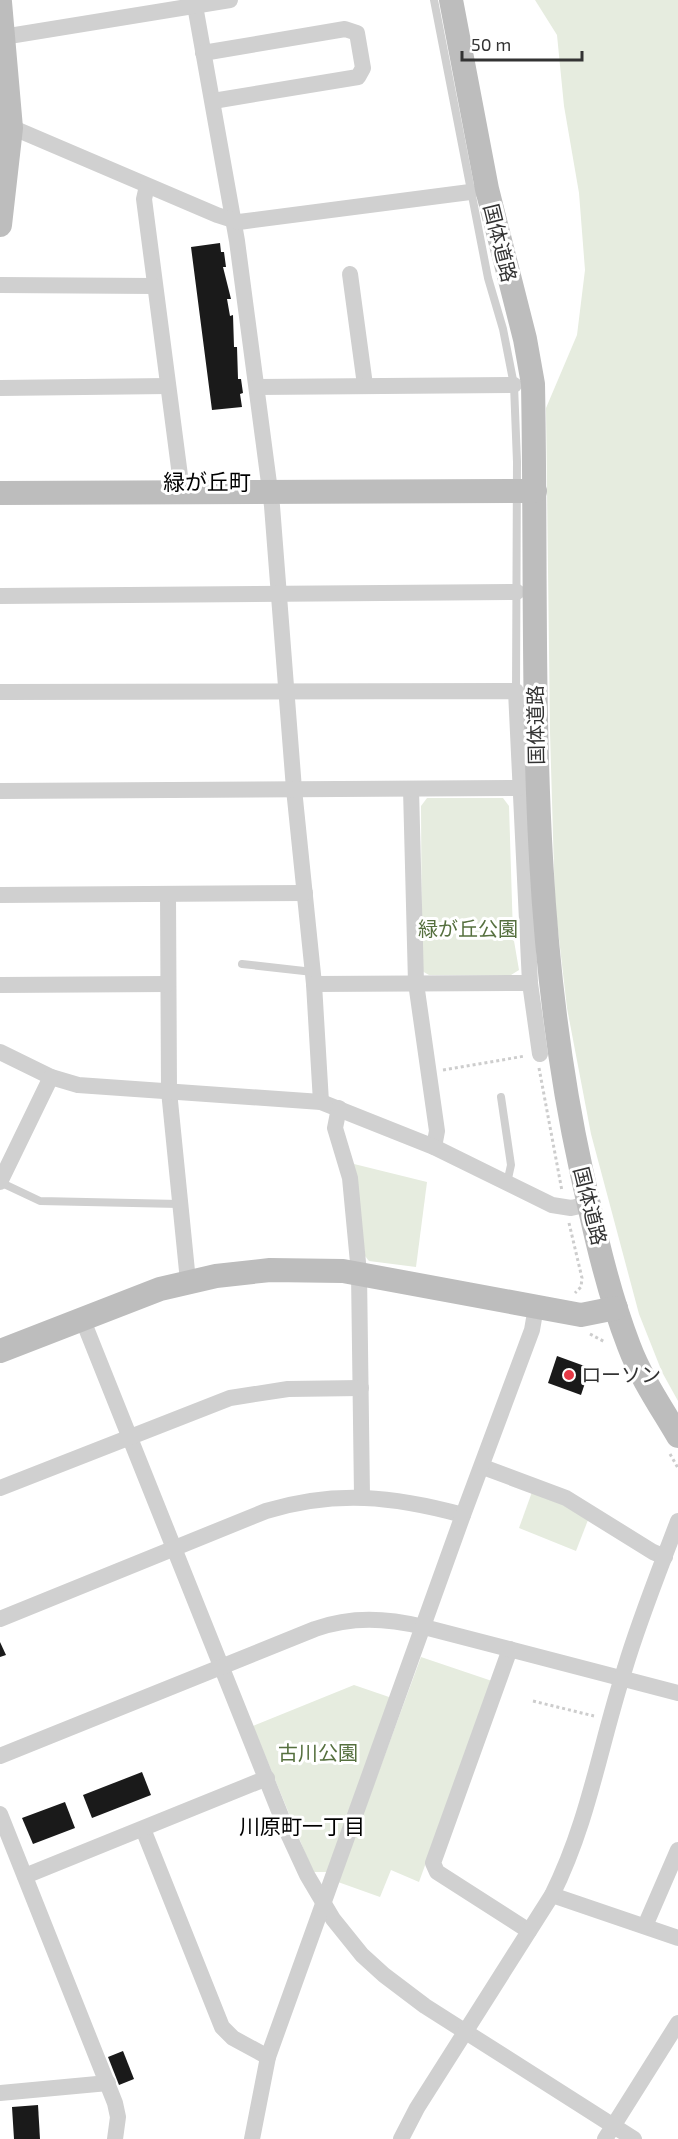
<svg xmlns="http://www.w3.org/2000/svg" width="678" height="2139" font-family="'Exo 2','Noto Sans JP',sans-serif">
<rect width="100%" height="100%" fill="#fff"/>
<g fill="#e6ecdf">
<path d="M535,0H678V1401L662,1372L639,1314L591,1134L567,1008L555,904L550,732L546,408L577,335L585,270L579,193L564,106L557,35Z"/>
<path d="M427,798H503L509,806L513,935L519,970L511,975H429L422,971L421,806Z"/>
<path d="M354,1164L427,1182L416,1267L369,1261L365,1256Z"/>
<path d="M532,1492L553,1499L588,1520L576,1551L519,1528Z"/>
<path d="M421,1657L492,1681L419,1882L391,1870L380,1897L338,1882Z"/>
<path d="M354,1685L392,1698L329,1872H313L253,1726Z"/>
</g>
<g fill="#1a1a1a">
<path d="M220,243L221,252H224L226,267H223L231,299H227L230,316L233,315L234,347H237L238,379H241L243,393L240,394L242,407L212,410L191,247Z"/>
<path d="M557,1356L590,1368L581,1395L548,1383Z"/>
<path d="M0,1642L6,1655L0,1657Z"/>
<path d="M142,1772L151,1795L92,1818L83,1795Z"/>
<path d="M65,1802L75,1828L33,1844L22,1818Z"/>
<path d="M123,2051L134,2079L119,2085L108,2057Z"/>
<path d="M38,2105L40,2139H14L12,2107Z"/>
</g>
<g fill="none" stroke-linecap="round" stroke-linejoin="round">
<g stroke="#cdcdcd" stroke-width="3" stroke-dasharray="3 3" stroke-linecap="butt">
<path d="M539,1068L562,1191"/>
<path d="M443,1070L525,1056"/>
<path d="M569,1223L582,1278L581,1287L575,1293"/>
<path d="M590,1334L605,1342"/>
<path d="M670,1454L678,1468"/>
<path d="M533,1701L594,1716"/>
</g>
<g stroke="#d0d0d0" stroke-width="8">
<path d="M434,0L488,278L503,329L514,385L517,462L516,691"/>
<path d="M242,964L313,972"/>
<path d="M501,1097L511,1165L507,1183"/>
<path d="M0,1182L40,1201L179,1204"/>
</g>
<g stroke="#d0d0d0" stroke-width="16">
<path d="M194,0L237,241L272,506L294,789L314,984L321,1102"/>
<path d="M3,37L230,0"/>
<path d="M203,53L345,29L357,33L363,68L358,77L213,101"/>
<path d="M4,124L217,215L239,222L470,192"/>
<path d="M147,186L144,199L182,491"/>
<path d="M350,274L365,385"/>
<path d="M0,285L154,286"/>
<path d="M257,387L514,385"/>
<path d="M0,388L168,386"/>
<path d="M0,596L517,592"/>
<path d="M0,692L516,691L530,983L540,1054"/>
<path d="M411,789L416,983L437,1131L434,1147"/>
<path d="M0,791L519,788"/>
<path d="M168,894L169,1091L188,1281"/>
<path d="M0,895L305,893"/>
<path d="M314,984L530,983"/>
<path d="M0,985L168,984"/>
<path d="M0,1052L51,1077L78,1085L321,1102L434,1147L552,1205L571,1208L589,1204"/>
<path d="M339,1108L335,1128L350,1178L359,1273L362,1496"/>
<path d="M0,1182L51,1077"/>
<path d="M82,1318L289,1836L307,1875L333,1919L362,1955L384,1975L425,2006L634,2139"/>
<path d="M483,1467L566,1498L653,1552L665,1557"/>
<path d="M0,1488L230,1398L288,1389L361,1388"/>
<path d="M0,1619L266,1511C336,1490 393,1496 463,1515"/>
<path d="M510,1649L433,1863L437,1872L529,1931"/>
<path d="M0,1756L315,1629C352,1616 386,1618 424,1627L678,1693"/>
<path d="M0,1814L115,2103L118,2117L115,2139"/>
<path d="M143,1829L222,2027L233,2038L268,2057"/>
<path d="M25,1876L267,1778"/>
<path d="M552,1895L678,1938"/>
<path d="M645,1926L678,1850"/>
<path d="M0,2093L108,2083"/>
<path d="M252,2139L268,2057L463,1515L532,1330L536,1307"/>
<path d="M401,2139L417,2108L552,1895C589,1821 600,1745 625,1668C640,1618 660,1569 678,1521"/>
<path d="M605,2139L678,2023"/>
</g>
<g stroke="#bdbdbd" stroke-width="24">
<path d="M451,0L487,189L525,339L533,384C538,647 524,911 581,1169C594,1228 607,1289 629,1346C641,1378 661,1407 678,1436"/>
<path d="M0,2L11,128L0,225"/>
<path d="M0,493L535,491"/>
<path d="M0,1351L160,1289L216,1276L270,1270L343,1271L581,1315L616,1308"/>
</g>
</g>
<circle fill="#e63946" stroke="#fff" stroke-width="2" cx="569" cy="1375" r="6"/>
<g text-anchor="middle" stroke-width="6" stroke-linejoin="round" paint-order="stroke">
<g font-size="20" fill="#333" stroke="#fff">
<text transform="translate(500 243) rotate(76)" y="7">国体道路</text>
<text transform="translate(536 725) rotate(-91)" y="7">国体道路</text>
<text transform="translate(590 1206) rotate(76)" y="7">国体道路</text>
</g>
<g font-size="20" fill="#56703f" stroke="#fff">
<text x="468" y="936">緑が丘公園</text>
<text x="318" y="1760">古川公園</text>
</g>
<g font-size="20" fill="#333" stroke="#fff" text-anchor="start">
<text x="581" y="1382">ローソン</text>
</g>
<g font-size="21" fill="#000" stroke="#fff">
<text x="302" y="1834">川原町一丁目</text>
</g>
<g font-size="22" fill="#000" stroke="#fff">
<text x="207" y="490">緑が丘町</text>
</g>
</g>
<path d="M462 51v9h120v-9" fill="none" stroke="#333333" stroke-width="3"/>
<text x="471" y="51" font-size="18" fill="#333333" stroke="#ffffff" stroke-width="4.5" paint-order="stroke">50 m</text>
</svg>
